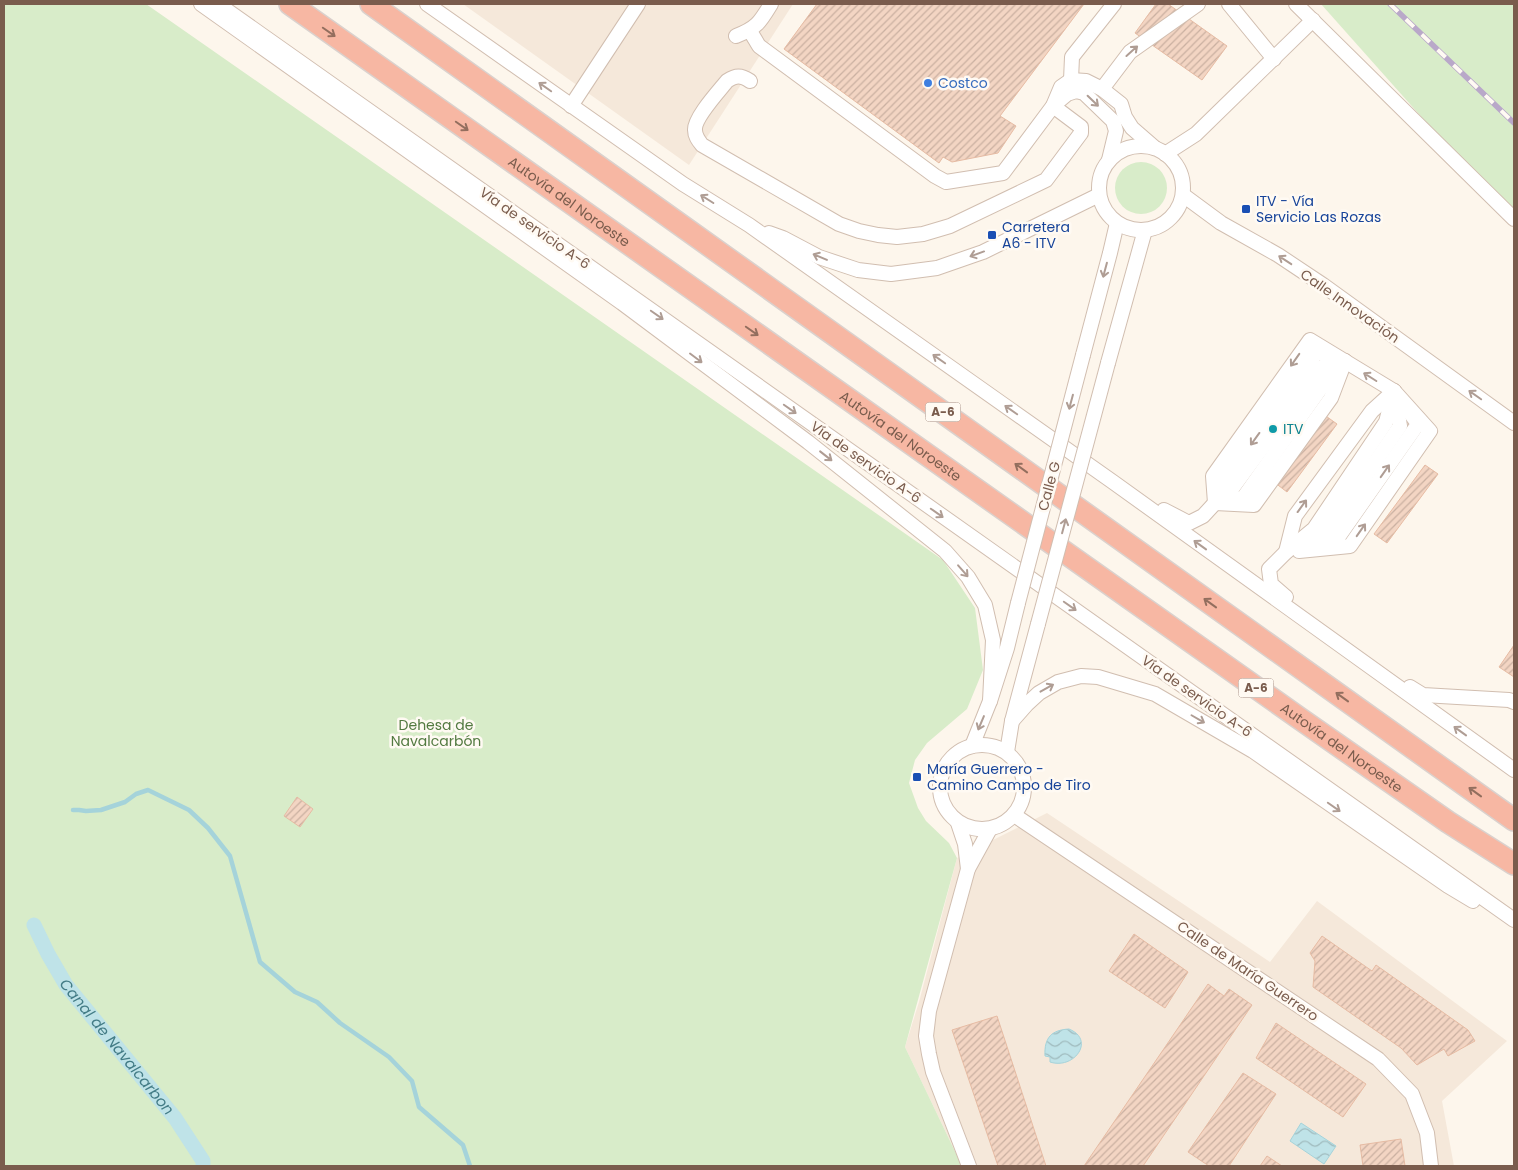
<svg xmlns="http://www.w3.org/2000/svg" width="1518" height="1170" font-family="Poppins,sans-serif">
<defs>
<pattern id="water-waves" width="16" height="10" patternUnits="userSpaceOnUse" patternTransform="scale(1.25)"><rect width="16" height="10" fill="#bfe3e8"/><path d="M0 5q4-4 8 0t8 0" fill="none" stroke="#a0bbbe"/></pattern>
<pattern id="building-hatch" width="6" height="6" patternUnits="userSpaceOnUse" patternTransform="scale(1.25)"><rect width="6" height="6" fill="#f3d5c3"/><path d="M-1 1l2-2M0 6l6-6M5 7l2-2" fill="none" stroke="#cab0a1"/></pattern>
</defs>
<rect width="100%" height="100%" fill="#fdf6ec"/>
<g fill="#f5e8da">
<path d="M463,4H793L689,165Z"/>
<path d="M1047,813L1270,962L1317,901L1507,1041L1442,1101L1454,1166H962L905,1047L919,1002L957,858Z"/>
</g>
<g fill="#d8ecc9">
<path d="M4,4H146L943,560L975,608L983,670L967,709L927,743L915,760L909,783L918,808L926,821L949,843L957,858L905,1047L962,1166H4Z"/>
<path d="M1321,4H1514V221Z"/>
<circle cx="1141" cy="188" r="26"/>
</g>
<g fill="url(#water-waves)" stroke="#a5d3da">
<path d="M1069,1029C1096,1040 1074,1070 1050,1062V1057L1045,1056C1044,1037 1052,1030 1069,1029Z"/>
<path d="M1301,1123L1336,1146L1324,1164L1290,1141Z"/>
</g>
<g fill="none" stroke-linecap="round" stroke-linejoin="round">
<path stroke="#a5d3da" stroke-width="4.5" d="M73,810H79L86,811L101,810L125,802L136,794L148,790L189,810L208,828L230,856L260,962L295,992L317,1002L340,1023L389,1057L412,1081L419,1107L463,1145L470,1166"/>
<path stroke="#bfe3e8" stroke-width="15" id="s1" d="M34,925L48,954L66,985L175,1118L203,1161V1166"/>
</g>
<g fill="url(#building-hatch)" stroke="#e6bba3">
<path d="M817,4H1084L1000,116L1016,126L998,153L952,162L943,157L939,163L784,49Z"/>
<path d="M1156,4H1168L1227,46L1202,80L1135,33Z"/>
<path d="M1323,414L1337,424L1287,492L1274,482Z"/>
<path d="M1425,465L1438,474L1387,543L1374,534Z"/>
<path d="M1514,645V677L1499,667Z"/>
<path d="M297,797L313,809L300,827L284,816Z"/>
<path d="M1134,934L1188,972L1165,1008L1109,971Z"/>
<path d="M1322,936L1372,971L1376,965L1468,1030L1475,1041L1448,1056L1444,1049L1417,1065L1401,1048L1313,987L1315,961L1310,953Z"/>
<path d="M1208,984L1224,996L1229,989L1252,1005L1143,1166H1084Z"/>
<path d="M997,1016L1046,1166H998L952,1030Z"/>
<path d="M1276,1023L1366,1084L1343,1117L1256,1058Z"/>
<path d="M1243,1073L1276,1094L1229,1166H1209L1188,1152Z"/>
<path d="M1401,1139L1405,1166H1363L1360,1145Z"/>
<path d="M1267,1156L1282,1166H1260Z"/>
</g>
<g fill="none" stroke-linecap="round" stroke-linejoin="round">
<defs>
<g id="minor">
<path d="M201,4L622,303L808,442L945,551L968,577L985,605L993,640L990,701"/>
<path d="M218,4L1514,920"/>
<path d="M427,4L683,184L749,225L1113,482L1514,770"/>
<path d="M1229,4L1274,59"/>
<path d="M1296,4L1514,219"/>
<path d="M750,31L759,46L935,176L946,182L1003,173L1053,106L1061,87L1071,80L1086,81L1102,89L1121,104L1125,117L1132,128L1155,148"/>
<path d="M736,36C757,28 760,22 771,4"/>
<path d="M1071,80L1072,57L1114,4"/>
<path d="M750,81C741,75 736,75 727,81C719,91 694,118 695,130C695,136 698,140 702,145L839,224L859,231L878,235L897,237L923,234L950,226L1046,180L1081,133V127L1053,106"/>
<path d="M1102,89L1130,52L1198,4"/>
<path d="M1055,104L1067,94L1076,91L1084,93L1113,121L1116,131L1109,160"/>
<path d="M571,106L638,4"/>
<circle cx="1141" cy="188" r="42"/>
<path d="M1165,154L1196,134L1313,20"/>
<path d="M1183,195L1221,223L1278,255L1323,285L1514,423"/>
<path d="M769,233L783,238L819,257L858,270L891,274L937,268L983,252L1099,195"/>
<path d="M1083,355L1110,253L1117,223"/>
<path d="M1108,363L1145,230"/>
<path d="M1216,500L1222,485L1317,352L1330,357"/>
<path d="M1230,500L1243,498L1326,381L1341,365"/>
<path d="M1215,503L1213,476L1310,340L1394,391L1400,426L1325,535L1300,545"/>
<path d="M1215,503L1254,505L1331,398L1345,361"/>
<path d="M1164,510L1189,523L1203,516L1215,503L1231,490L1322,367L1345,361"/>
<path d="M1321,543L1337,539L1418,424L1410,413"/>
<path d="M1299,551L1350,546L1430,431L1394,391"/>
<path d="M1286,552L1295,516L1372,411L1394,391"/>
<path d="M1286,597L1271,584L1269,569L1286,552L1314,529L1386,422L1394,391"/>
<path d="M1410,687L1423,695L1509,700L1514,702"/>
<path d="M1012,721L1027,704L1039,693L1058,682L1081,676L1098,677L1155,694L1253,751L1448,886L1473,901"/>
<circle cx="982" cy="787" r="42"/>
<path d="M972,746L990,701L1007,648L1018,603"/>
<path d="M1007,752L1012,721L1038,624"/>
<path d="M1014,815L1378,1059L1412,1094L1427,1133L1431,1166"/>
<path d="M958,823L965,844L968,869"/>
<path d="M969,1166L933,1072L929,1054L926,1036L929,1011L968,869L990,829"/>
</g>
<g id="highway">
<path id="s2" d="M290,4L1299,718L1448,822L1514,864"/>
<path d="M371,4L1514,820"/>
</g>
</defs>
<use href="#minor" stroke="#d1beb0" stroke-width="16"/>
<use href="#highway" stroke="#dad1cd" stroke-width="24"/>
<use href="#minor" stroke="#fff" stroke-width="14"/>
<use href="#highway" stroke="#f7b7a3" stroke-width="21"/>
<defs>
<path id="rail" d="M1390,4L1514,123"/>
</defs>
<use href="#rail" stroke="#b9a8c9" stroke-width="5.5"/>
<use href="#rail" stroke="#fffaf3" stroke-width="4" stroke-dasharray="11" stroke-linecap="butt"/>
<defs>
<g id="minor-bridge">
<path d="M1018,603L1083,355"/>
<path d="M1038,624L1108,363"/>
</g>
</defs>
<use href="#minor-bridge" stroke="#d1beb0" stroke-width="16" stroke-linecap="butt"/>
<use href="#minor-bridge" stroke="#fff" stroke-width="14"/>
</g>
<defs><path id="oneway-shaft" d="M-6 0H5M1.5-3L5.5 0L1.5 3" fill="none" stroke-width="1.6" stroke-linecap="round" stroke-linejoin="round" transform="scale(1.25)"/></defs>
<g stroke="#936e5e">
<use href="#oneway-shaft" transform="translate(329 32) rotate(35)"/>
<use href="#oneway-shaft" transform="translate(462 126) rotate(35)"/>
<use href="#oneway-shaft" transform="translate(752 331) rotate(35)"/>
<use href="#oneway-shaft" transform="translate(1021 468) rotate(-144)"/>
<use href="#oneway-shaft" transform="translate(1210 603) rotate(-144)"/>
<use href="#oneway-shaft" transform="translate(1342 697) rotate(-144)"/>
<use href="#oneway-shaft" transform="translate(1475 792) rotate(-144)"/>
</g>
<g stroke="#af9d94">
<use href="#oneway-shaft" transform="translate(1132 51) rotate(-42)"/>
<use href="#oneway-shaft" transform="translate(545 87) rotate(-145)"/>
<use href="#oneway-shaft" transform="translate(1093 101) rotate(44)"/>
<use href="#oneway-shaft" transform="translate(707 199) rotate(-148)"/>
<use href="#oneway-shaft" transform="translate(977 254) rotate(160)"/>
<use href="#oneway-shaft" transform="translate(820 257) rotate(-157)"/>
<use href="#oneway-shaft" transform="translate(1285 260) rotate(-147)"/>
<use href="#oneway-shaft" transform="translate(1105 270) rotate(105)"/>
<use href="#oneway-shaft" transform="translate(657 315) rotate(35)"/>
<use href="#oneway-shaft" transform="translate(696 358) rotate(37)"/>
<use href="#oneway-shaft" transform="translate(939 359) rotate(-145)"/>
<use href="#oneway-shaft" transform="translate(1295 360) rotate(125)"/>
<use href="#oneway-shaft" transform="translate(1370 377) rotate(-148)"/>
<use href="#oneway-shaft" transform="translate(1475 395) rotate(-145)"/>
<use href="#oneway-shaft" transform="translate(1071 402) rotate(105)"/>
<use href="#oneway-shaft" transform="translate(790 409) rotate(35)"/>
<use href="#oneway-shaft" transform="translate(1011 410) rotate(-145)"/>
<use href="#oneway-shaft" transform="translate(1255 439) rotate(126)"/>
<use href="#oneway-shaft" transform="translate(826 456) rotate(38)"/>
<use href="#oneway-shaft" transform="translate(1385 471) rotate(-55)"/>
<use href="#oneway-shaft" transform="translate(1302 506) rotate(-54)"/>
<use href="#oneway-shaft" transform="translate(937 513) rotate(35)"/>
<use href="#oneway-shaft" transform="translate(1064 526) rotate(-75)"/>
<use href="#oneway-shaft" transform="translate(1361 530) rotate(-55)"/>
<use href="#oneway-shaft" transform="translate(1200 545) rotate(-144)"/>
<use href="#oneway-shaft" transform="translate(963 571) rotate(49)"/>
<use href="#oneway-shaft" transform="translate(1070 606) rotate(35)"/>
<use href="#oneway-shaft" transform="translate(1047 688) rotate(-29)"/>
<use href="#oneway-shaft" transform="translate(1198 719) rotate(30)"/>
<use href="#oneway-shaft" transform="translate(981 723) rotate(113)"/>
<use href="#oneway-shaft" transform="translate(1460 731) rotate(-144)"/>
<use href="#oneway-shaft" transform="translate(1334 807) rotate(35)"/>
</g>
<circle fill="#3f7fe0" stroke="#fffaf3" stroke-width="2" cx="928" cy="83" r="5"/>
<g fill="#1a4fb4" stroke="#fffaf3" stroke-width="2">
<rect x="1241" y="204" width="10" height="10" rx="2.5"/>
<rect x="987" y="230" width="10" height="10" rx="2.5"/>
<rect x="912" y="772" width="10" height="10" rx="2.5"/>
</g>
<circle fill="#0f9aa8" stroke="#fffaf3" stroke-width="2" cx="1273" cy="429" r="5"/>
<g text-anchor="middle" stroke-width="5" stroke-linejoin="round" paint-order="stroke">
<g fill="#fffaf3" stroke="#a28b7f" stroke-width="1">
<rect x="925.5" y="402.5" width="35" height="19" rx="4"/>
<rect x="1238.5" y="678.5" width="35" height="19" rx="4"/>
</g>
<g font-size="12" font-weight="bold" fill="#7a5c4d">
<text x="943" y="416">A-6</text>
<text x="1256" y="692">A-6</text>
</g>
<g font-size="14" fill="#366cbe" stroke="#fffaf3" text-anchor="start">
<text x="938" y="88">Costco</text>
</g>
<g font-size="14" fill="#164399" stroke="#fffaf3" text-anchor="start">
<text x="1256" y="206">ITV - Vía<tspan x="1256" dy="16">Servicio Las Rozas</tspan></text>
<text x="1002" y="232">Carretera<tspan x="1002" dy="16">A6 - ITV</tspan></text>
<text x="927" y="774">María Guerrero -<tspan x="927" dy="16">Camino Campo de Tiro</tspan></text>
</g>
<g font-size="14" fill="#7a5c4d" stroke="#fffaf3">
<text dy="5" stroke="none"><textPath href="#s2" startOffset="342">Autovía del Noroeste</textPath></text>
<text transform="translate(535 228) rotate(35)" y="5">Vía de servicio A-6</text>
<text transform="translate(1350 306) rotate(35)" y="5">Calle Innovación</text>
<text dy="5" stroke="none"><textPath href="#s2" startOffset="748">Autovía del Noroeste</textPath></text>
<text transform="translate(866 462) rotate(35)" y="5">Vía de servicio A-6</text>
<text transform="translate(1049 486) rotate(-75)" y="5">Calle G</text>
<text transform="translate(1197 696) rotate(35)" y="5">Vía de servicio A-6</text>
<text dy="5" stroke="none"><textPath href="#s2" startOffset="1288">Autovía del Noroeste</textPath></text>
<text transform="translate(1248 971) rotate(34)" y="5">Calle de María Guerrero</text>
</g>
<g font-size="14" fill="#0d838f" stroke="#fffaf3" text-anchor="start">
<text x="1283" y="434">ITV</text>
</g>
<g font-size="14" fill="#537a41" stroke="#fffaf3">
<text x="436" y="730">Dehesa de<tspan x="436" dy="16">Navalcarbón</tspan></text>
</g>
<g font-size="15" font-style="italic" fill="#437c86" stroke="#fffaf3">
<text dy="5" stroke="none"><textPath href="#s1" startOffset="148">Canal de Navalcarbon</textPath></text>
</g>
</g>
<rect width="1518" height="1170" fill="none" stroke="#7a5c4d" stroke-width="10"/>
</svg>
